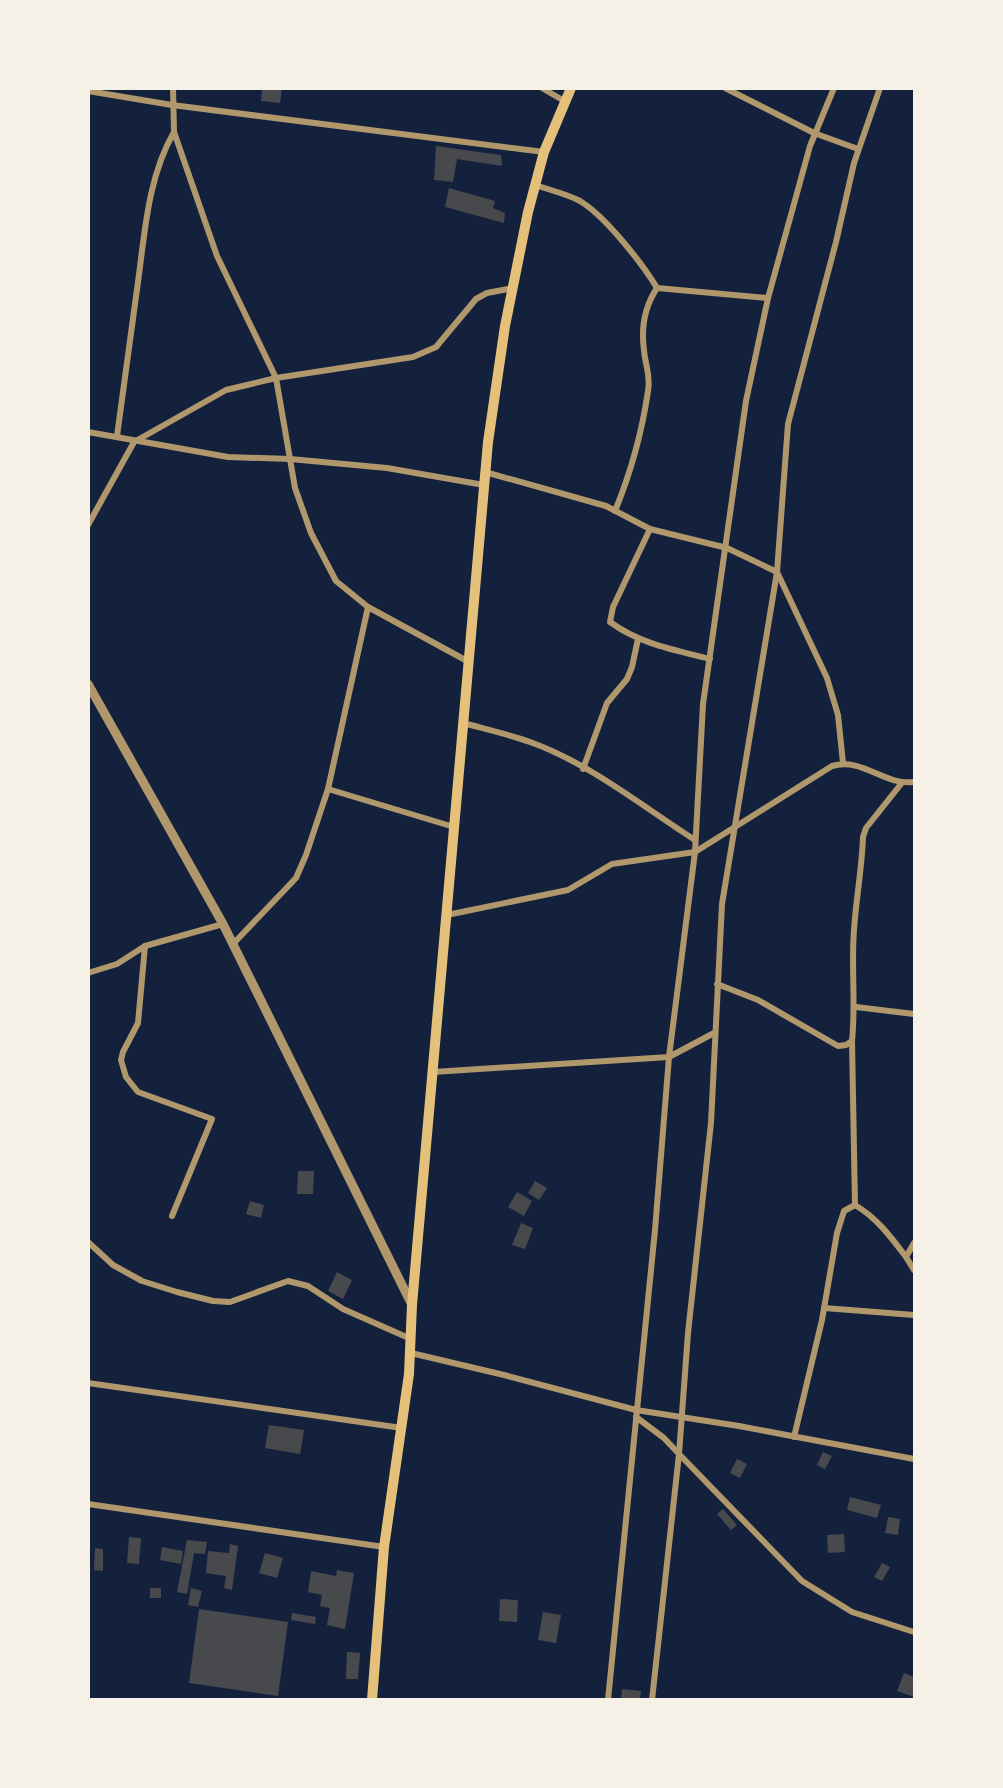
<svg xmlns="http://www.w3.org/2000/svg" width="1003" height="1788" font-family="Karla,sans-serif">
<rect width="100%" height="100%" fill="#14213d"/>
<g fill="#48494c">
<path d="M262,88H282L280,103L261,101Z"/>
<path d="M436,146L501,155L502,166L457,159L453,182L434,180Z"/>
<path d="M449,188L495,201L493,208L505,213L504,223L445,207Z"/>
<path d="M298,1171H314L313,1194H297Z"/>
<path d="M535,1181L547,1188L539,1200L528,1193Z"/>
<path d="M517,1192L532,1201L524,1216L508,1207Z"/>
<path d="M250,1201L264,1205L261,1218L246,1214Z"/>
<path d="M521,1223L533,1228L525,1249L512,1245Z"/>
<path d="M337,1272L352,1280L343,1299L328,1291Z"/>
<path d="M269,1425L304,1430L300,1454L265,1448Z"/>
<path d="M823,1452L832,1456L825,1469L817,1465Z"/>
<path d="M737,1459L747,1464L740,1478L730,1473Z"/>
<path d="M850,1497L881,1505L877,1518L847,1510Z"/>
<path d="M723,1509L737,1525L731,1530L717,1514Z"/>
<path d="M888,1517L900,1519L898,1535L885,1533Z"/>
<path d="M844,1534L845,1552L828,1553L827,1535Z"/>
<path d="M129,1537L141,1538L139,1564L127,1563Z"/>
<path d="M187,1540L207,1542L205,1554L194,1553L187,1594L177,1592Z"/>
<path d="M230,1544L238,1546L232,1590L224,1588L226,1576L206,1573L208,1551L229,1553Z"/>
<path d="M162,1547L183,1551L181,1564L160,1560Z"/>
<path d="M95,1548L103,1549V1571L94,1570Z"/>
<path d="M265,1553L283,1558L277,1578L259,1573Z"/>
<path d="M882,1563L890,1567L882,1581L874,1577Z"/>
<path d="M337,1570L354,1573L345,1629L327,1625L330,1608L320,1606L322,1595L308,1592L311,1571L336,1576Z"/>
<rect x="150" y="1588" width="11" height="10"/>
<path d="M191,1588L202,1591L198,1607L188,1605Z"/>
<path d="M500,1599L518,1600L517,1622L499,1621Z"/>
<path d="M199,1609L288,1622L278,1696L189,1683Z"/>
<path d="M543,1612L561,1615L556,1643L538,1640Z"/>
<path d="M292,1613L316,1617L315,1624L291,1620Z"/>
<path d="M347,1652L360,1653L358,1679H346Z"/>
<path d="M904,1673L914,1677V1697L897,1691Z"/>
<path d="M622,1689L641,1691L640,1700H621Z"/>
</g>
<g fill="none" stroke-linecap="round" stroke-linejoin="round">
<g stroke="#b1986c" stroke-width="6">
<path d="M173,88L174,132L217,256L276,378L295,488L311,533L336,581L368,607L469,662"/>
<path d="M542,88L566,102"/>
<path d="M725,88L814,133L858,149"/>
<path d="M880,88L854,163L836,242L788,424L777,572L722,904L711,1123L688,1333L679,1454L802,1581L852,1612L914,1632"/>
<path d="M88,91L172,105L544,152"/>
<path d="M535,185C550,190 567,194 580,201C605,216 642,263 657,288"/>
<path d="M657,288L768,298"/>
<path d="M88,432L228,457L290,459L387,468L484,485"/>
<path d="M117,436C124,385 131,333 138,282C145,231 148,177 174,132"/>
<path d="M485,472L606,506L650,529L727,548L777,572L827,678L838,715L843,763"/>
<path d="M615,511C631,472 642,432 648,391C651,375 645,365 644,350C641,328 645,306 657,288"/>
<path d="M88,525L134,442L226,390L276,378L413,357L436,347L476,299L487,293L513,288"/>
<path d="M650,529L613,607L610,622C640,644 675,650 710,659"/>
<path d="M463,723C485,729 508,734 530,742C589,763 642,806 695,840"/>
<path d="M583,769L607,703L627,679L632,667L638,639"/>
<path d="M328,789L454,827"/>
<path d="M447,915L568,890L612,864L695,852L832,766C863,757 884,786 914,782"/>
<path d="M233,944L296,878L306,855L328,789L368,607"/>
<path d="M145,946L138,1023L123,1052L121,1060L126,1077L138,1092L212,1119L172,1216"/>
<path d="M88,973L117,964L145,946L223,924"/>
<path d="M717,984L758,1000L838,1046L846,1045L852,1041C856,1003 851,968 854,930C856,899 862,868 863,837L866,828L901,784"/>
<path d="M856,1007L914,1014"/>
<path d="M852,1041L855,1205"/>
<path d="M433,1072L669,1057L714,1033"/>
<path d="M88,1242L113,1265L142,1281L177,1292L213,1301L230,1302L288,1281L308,1286L343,1309L411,1339"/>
<path d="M914,1243L906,1257L914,1270"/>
<path d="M824,1308L914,1315"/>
<path d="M411,1353L504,1375L636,1410L739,1426L914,1459"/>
<path d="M88,1383L402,1428"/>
<path d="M636,1417L664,1438L679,1454L652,1700"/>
<path d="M794,1437L822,1320L837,1233L844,1211L855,1205C877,1218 891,1237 906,1257"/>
<path d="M88,1504L384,1547"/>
<path d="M608,1700L655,1230L669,1057L695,852L703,704L746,401L768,298L810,146L834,88"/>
</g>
<path stroke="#b1986c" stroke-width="9" d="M88,684L223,924L412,1305"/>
<path stroke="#e5c07b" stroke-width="10" d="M372,1700L384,1547L409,1374L412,1305L488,442L505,326L528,212L544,152L571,88"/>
</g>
<rect width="1003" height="1788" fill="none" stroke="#f6f1e7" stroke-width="180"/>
</svg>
